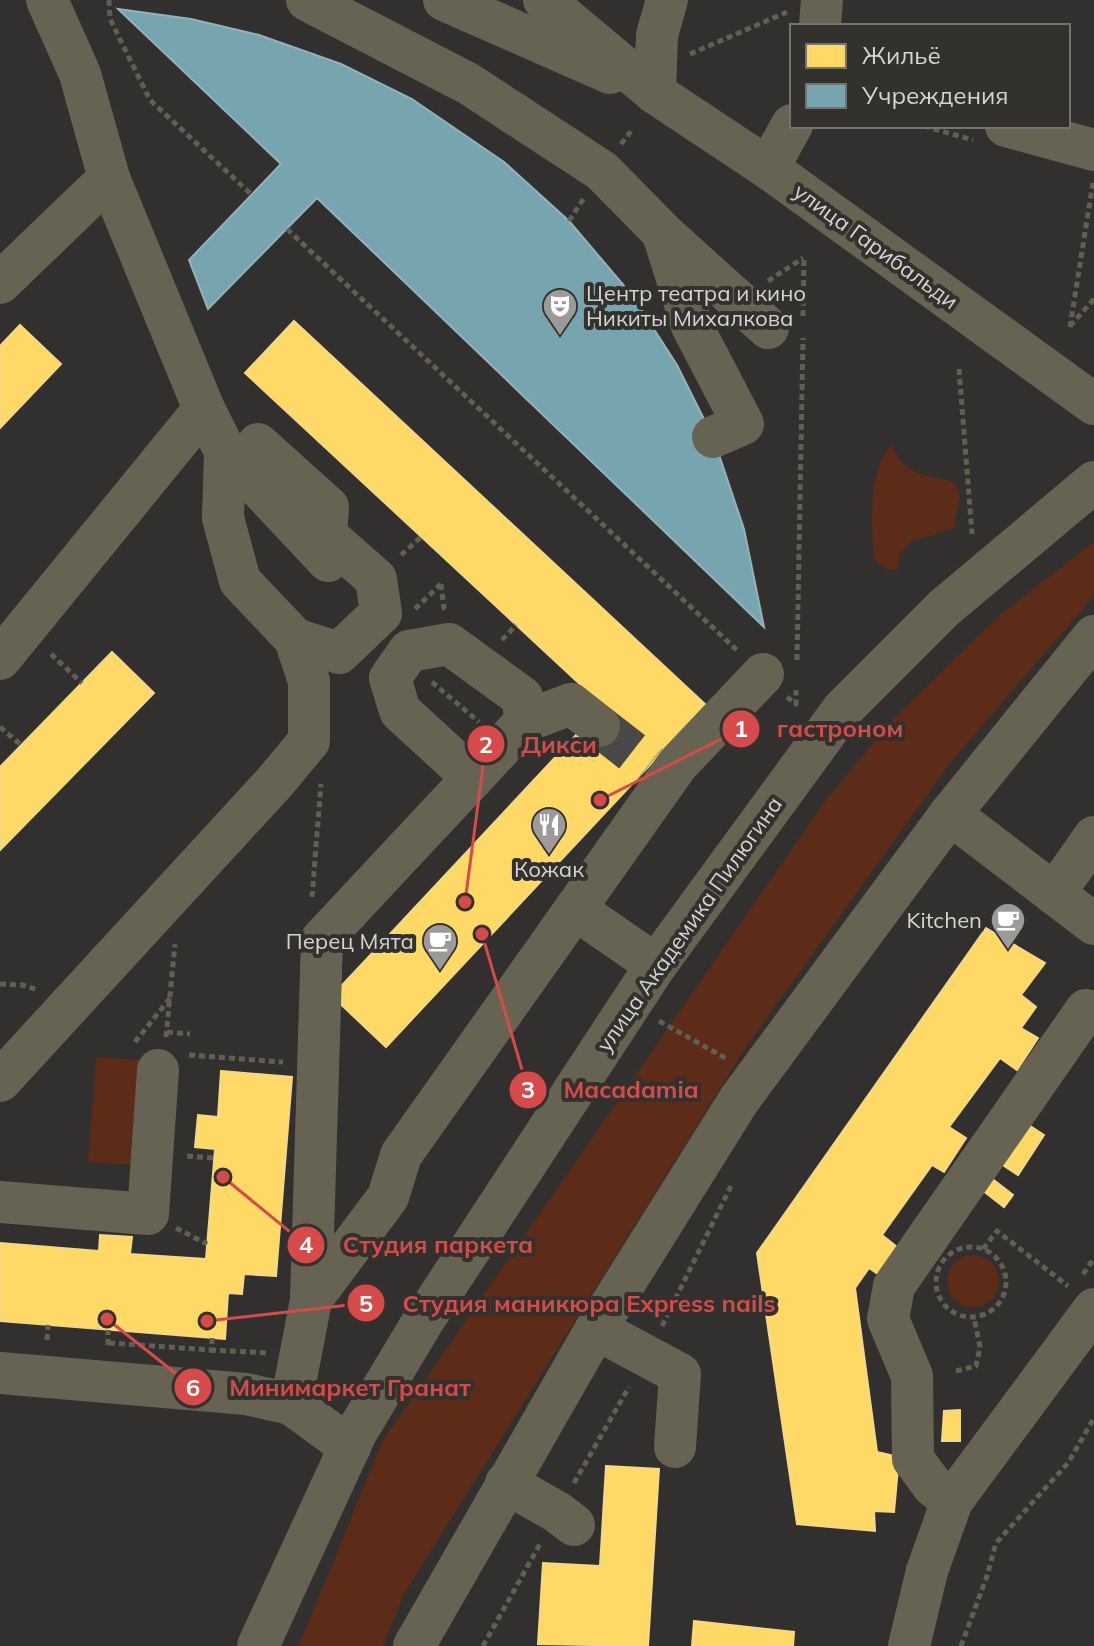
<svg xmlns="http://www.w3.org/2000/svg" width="1094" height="1646" font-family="Mulish,sans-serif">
<rect width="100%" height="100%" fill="#32302e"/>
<g fill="#5c2c19">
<path d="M892,445C904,476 926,475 955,482L960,497L954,528L910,542L899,554V569H886L874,559C872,527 867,469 892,445Z"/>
<path d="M1094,542V596L950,763L746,1047L404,1594L383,1646H299L382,1442L825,801L894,718L1002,613Z"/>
<path d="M96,1057L144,1060L136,1165L88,1162Z"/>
<circle cx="973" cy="1281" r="26"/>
</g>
<g fill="#ffd966" stroke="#f3d886" stroke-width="2">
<path d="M294,321L706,705L386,1047L332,996L577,734L611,713L245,373Z"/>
<path d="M20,325L61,364L0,428V346Z"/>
<path d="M112,652L154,693L0,850V767Z"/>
<path d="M986,928L1045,963L1021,995L1036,1007L1021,1028L1038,1038L1017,1070L1000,1058L949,1127L966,1138L944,1172L932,1165L882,1235L902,1251L884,1278L869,1268L855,1288L877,1452L899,1457L894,1512L874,1511L875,1531L797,1524L757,1253Z"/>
<path d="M221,1071L292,1077L276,1276L244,1274L242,1294L228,1293L225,1339L0,1321V1243L99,1251L100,1235L132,1237L130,1254L206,1259L215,1149L195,1147L198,1115L218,1117Z"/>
<path d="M1021,1120L1044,1135L1018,1175L995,1160Z"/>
<path d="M986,1174L1013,1195L1004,1207L977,1186Z"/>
<path d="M960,1410V1441H942L944,1411Z"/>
<path d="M606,1466L659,1469L648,1646L538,1644L543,1563L600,1566Z"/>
<path d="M694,1621L794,1632L793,1646H692Z"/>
</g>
<path fill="#76a5af" stroke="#93b3ba" stroke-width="2" d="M118,9L191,19L259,35L341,64L412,99L504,162L569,221L632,295L677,365L713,437L744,529L764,627L317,198L208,309L189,260L281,164Z"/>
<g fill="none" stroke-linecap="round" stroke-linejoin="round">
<path stroke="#4b4947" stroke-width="42" stroke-dasharray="42 21" stroke-linecap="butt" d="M599,726L649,765"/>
<g stroke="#615e54" stroke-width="5" stroke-dasharray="6 4" stroke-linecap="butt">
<path d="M109,0L110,19L150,100L252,195"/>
<path d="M690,54L787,12"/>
<path d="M924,126L973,140"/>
<path d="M621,144L632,130"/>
<path d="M569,221L584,198"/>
<path d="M287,229L739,652"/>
<path d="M768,281L803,258"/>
<path d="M803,316L804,257"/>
<path d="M1070,326L1094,299"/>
<path d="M1070,327L1093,182"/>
<path d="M959,369L972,534"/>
<path d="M401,555L421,537"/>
<path d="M441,584L444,608L447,611"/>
<path d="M415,609L441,584"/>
<path d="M502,640L516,625"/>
<path d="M51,654L82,683"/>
<path d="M797,660L803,338"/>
<path d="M432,682L479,722"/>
<path d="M787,697L796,704V690"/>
<path d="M0,727L21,745"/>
<path d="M312,897L321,784"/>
<path d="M0,984L22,985L38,990"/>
<path d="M659,1021L727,1059"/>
<path d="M167,1032L190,1034"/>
<path d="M166,1037L175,944"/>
<path d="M135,1042L171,997"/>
<path d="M189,1055L283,1062"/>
<path d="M187,1156L214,1158"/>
<path d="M176,1228L207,1244"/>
<circle cx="971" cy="1282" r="35"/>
<path d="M983,1249L997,1231L1068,1286"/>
<path d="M1083,1274L1094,1258"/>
<path d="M662,1326L732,1184"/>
<path d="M212,1338V1350L268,1353"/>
<path d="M47,1340L48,1325"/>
<path d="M109,1343L212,1350V1356"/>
<path d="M108,1345V1330"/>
<path d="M956,1371L976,1366L980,1347L974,1318"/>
<path d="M574,1483L629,1387"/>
<path d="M483,1646L540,1544"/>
<path d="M961,1646L987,1576L996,1543L1068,1463L1094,1418"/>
</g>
<g stroke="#666352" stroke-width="42">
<path d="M307,0L469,84L602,171L663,233L768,328"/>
<path d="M444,0L610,73"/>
<path d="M544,0L655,93L768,168L1094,404"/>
<path d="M820,26L822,0"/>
<path d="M655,93L657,35L667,0"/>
<path d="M1006,126L1094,150"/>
<path d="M768,168L792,125"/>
<path d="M663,234L692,326L743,424L713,437"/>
<path d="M0,283L109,178"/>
<path d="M258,444L328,507L326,535L376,579L381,613L339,653L295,639"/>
<path d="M225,451L328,561"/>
<path d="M0,659L204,409"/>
<path d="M473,778L400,711L390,678L409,651L449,644L522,697L526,721"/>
<path d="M950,814L1094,924"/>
<path d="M1054,894L1094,837"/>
<path d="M575,909L656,965"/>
<path d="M0,1081L274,783L309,741V681L295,639L240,581L223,518L225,451L204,409L109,178L80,74L47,0"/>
<path d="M0,1202L148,1214L158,1070"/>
<path d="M311,1300L388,1197L401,1155L677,765L763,674"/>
<path d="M596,1329L680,1374L675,1447"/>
<path d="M0,1373L246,1394L291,1404L350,1447"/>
<path d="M291,1404L311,1300L322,939L526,721L571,704L599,726"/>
<path d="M506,1483L557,1512L574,1525"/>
<path d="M952,1501L933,1486L913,1459L912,1376L888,1319L894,1286L1086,1010"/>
<path d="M258,1646L356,1433L423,1321L656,965L843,709L944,608L1094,482"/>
<path d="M414,1646L596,1329L739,1100L950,814L1094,636"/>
<path d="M909,1646L927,1571L952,1501L1094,1309"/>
</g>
</g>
<defs>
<symbol id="theatre-pin" viewBox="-11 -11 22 30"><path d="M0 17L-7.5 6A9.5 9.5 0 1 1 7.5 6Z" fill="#9d9b99" stroke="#33312d"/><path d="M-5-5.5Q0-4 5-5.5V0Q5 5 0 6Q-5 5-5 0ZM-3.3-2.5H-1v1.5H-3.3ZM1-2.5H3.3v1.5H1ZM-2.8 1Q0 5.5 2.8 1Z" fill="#fff"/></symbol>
<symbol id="restaurant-pin" viewBox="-11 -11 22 30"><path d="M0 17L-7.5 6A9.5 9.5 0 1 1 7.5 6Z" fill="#9d9b99" stroke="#33312d"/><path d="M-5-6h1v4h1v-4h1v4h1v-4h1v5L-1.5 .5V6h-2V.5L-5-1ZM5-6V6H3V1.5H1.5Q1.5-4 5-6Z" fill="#fff"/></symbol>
<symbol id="cafe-pin" viewBox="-11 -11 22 30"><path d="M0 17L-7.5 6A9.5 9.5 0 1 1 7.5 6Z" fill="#9d9b99" stroke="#33312d"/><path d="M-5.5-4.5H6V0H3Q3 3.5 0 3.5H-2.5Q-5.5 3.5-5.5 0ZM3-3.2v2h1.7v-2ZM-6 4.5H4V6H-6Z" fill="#fff"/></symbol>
</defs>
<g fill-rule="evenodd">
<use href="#theatre-pin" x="540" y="286" width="40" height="54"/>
<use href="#restaurant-pin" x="529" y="805" width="40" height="54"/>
<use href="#cafe-pin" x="988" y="900" width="40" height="54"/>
<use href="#cafe-pin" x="420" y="921" width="40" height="54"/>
</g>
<g text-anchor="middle" stroke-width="8" stroke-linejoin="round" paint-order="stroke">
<g font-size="22" fill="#d6d4d2" stroke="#33312d">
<text transform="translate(876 246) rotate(36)" y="8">улица Гарибальди</text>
<text transform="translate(689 924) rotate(-55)" y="8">улица Академика Пилюгина</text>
</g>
<g font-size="22" fill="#d6d4d2" stroke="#33312d" text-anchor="end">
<text x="586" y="301" text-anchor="start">Центр театра и кино<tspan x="586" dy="25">Никиты Михалкова</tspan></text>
<text x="549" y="877" text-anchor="middle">Кожак</text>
<text x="982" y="928">Kitchen</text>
<text x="414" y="949">Перец Мята</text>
</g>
</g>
<path fill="none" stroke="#d64a4a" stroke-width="3" d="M600 800L741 729M465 902L486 744M482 934L528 1090M223 1177L306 1245M207 1321L366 1303M107 1319L193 1387"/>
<g fill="#d64a4a" stroke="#33312d" stroke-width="3">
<circle cx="600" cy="800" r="8"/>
<circle cx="465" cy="902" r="8"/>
<circle cx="482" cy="934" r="8"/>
<circle cx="223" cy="1177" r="8"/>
<circle cx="207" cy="1321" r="8"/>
<circle cx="107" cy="1319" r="8"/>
<circle cx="741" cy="729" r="20"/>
<circle cx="486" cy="744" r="20"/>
<circle cx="528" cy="1090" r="20"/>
<circle cx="306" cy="1245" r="20"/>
<circle cx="366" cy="1303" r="20"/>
<circle cx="193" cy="1387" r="20"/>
</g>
<g font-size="24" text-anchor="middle" font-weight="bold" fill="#fff">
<text x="741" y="737">1</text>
<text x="486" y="753">2</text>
<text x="528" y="1098">3</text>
<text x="306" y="1253">4</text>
<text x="366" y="1312">5</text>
<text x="193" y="1396">6</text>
</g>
<g font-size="24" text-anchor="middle" font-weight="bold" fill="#d64a4a" stroke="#33312d" stroke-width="8" stroke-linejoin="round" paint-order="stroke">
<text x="840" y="737">гастроном</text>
<text x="559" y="753">Дикси</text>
<text x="631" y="1098">Macadamia</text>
<text x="438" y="1253">Студия паркета</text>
<text x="589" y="1312">Студия маникюра Express nails</text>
<text x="350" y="1396">Минимаркет Гранат</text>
</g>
<rect x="790" y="24" width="280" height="104" fill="#33312d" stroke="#74726f" stroke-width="2"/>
<rect x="806" y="44" width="40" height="24" fill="#ffd966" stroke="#74726f" stroke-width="2"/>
<text x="862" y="64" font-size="24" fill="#d6d4d2">Жильё</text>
<rect x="806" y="84" width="40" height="24" fill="#76a5af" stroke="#74726f" stroke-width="2"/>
<text x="862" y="104" font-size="24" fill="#d6d4d2">Учреждения</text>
</svg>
